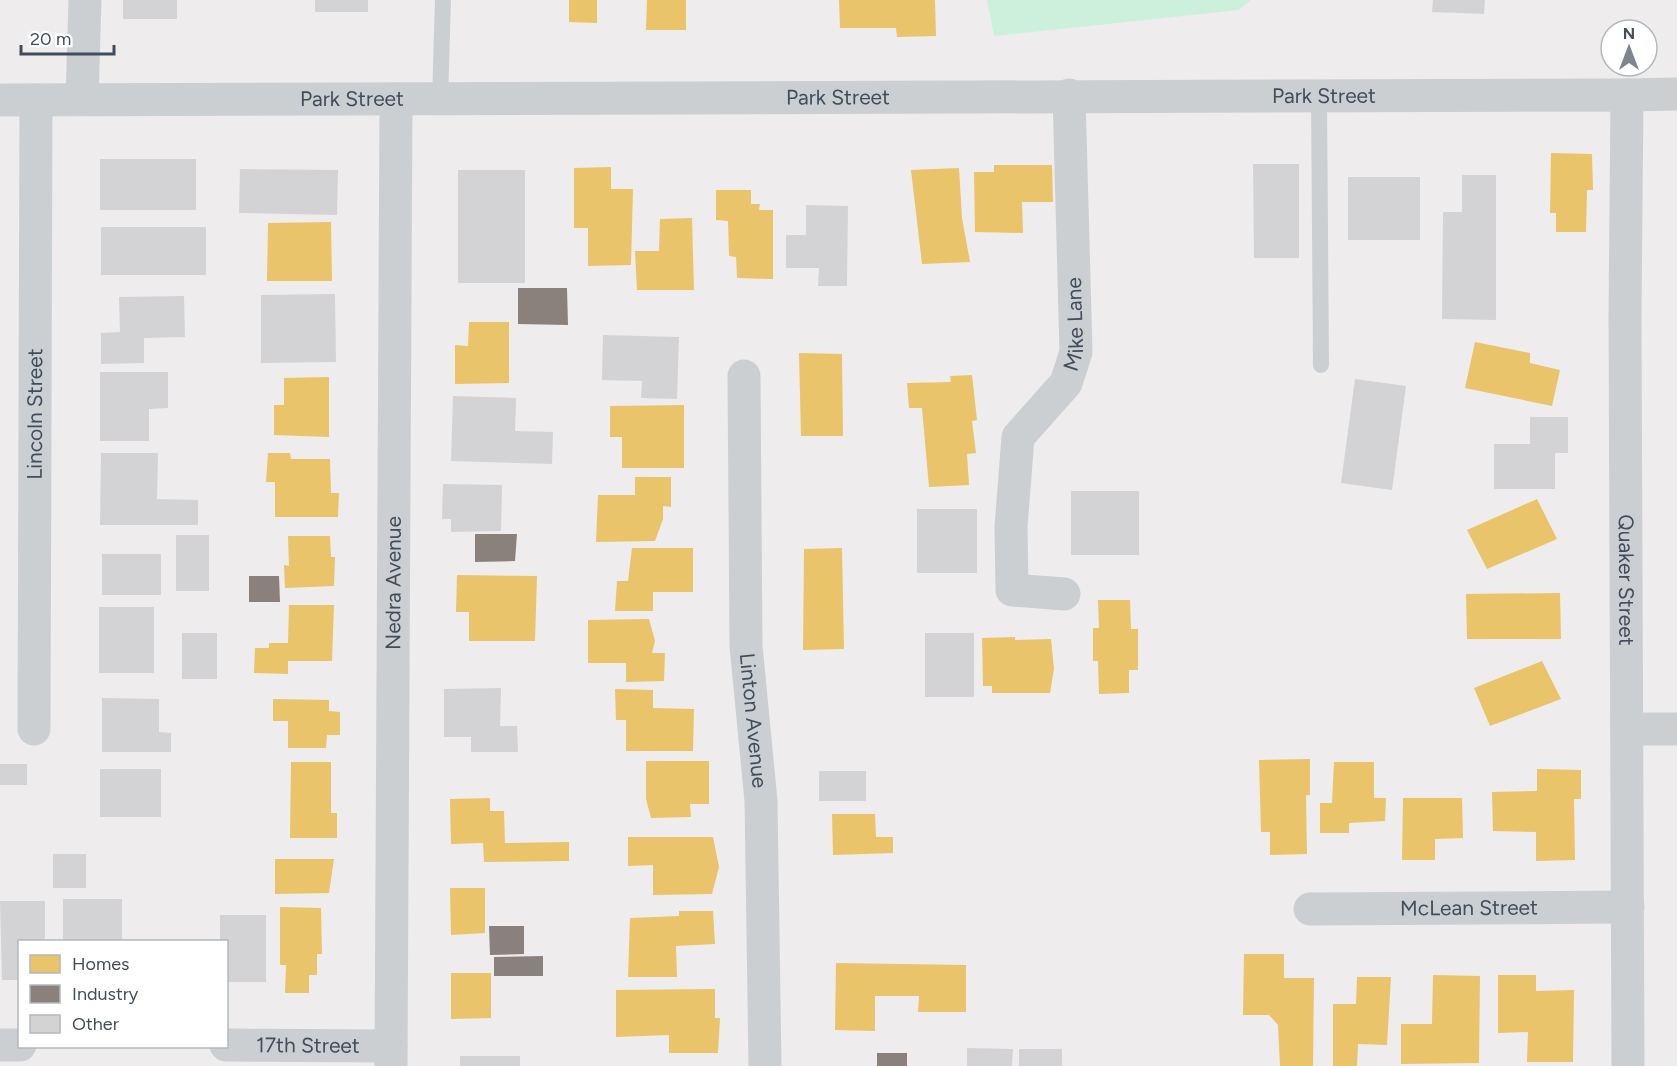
<svg xmlns="http://www.w3.org/2000/svg" width="1677" height="1066" font-family="Figtree,sans-serif">
<rect width="100%" height="100%" fill="#eeecec"/>
<path fill="#cdf0dd" d="M987,0H1251L1239,10L994,36Z"/>
<g fill="#e9c46a">
<path d="M569,0H597V23L569,22Z"/>
<path d="M647,0H686V30H646Z"/>
<path d="M839,0H935L936,36L897,37L896,28H840Z"/>
<path d="M1551,153L1592,154L1593,190H1587L1586,232H1556V213H1550Z"/>
<path d="M994,165H1052L1053,202H1022L1023,233L975,232L974,172H994Z"/>
<path d="M611,167V189H633L631,265L588,266V228H574V168Z"/>
<path d="M959,168L962,218L970,262L922,264L911,170Z"/>
<path d="M716,190H751V204H760L759,210H773V279L737,278L736,257L729,256L728,221L716,220Z"/>
<path d="M692,218L694,290H637L635,251H659L660,219Z"/>
<path d="M331,222L332,281H267L268,223Z"/>
<path d="M469,322H509V383L455,384V345L468,346Z"/>
<path d="M1475,342L1530,353V363L1560,370L1552,406L1465,388Z"/>
<path d="M799,353L842,354L843,436H801Z"/>
<path d="M972,375L977,420L972,421L976,453L967,454L969,485L929,487L922,408H909L907,383L951,382L950,376Z"/>
<path d="M329,377V437L274,435V405H284V378Z"/>
<path d="M684,405V468H622V437H610V406Z"/>
<path d="M268,453H290L291,459H330L331,493H339L338,517H275V482H266Z"/>
<path d="M635,477H671V507L663,506V519L655,541L596,542L598,495H635Z"/>
<path d="M1537,499L1557,539L1487,569L1467,530Z"/>
<path d="M288,536H330L331,557H335L334,586L285,588L284,565L289,566Z"/>
<path d="M632,548H693V592H653V611H615L617,581H628Z"/>
<path d="M842,548L844,649L803,650L804,549Z"/>
<path d="M457,575L537,576L535,641H469V612H456Z"/>
<path d="M1560,593L1561,639H1467L1466,594Z"/>
<path d="M1098,600H1130L1131,629H1138V670H1129V693L1099,694L1098,661H1093V628H1099Z"/>
<path d="M289,605H334L332,661H288V674L254,673L255,648H269V643H288Z"/>
<path d="M649,619L655,641L652,653H665L664,681L626,682V663H588V620Z"/>
<path d="M1015,637V640L1051,639L1054,669L1050,693H992V686H983L982,638Z"/>
<path d="M1542,661L1561,699L1490,726L1474,688Z"/>
<path d="M615,689L653,690V708L694,709L693,751H626V720H616Z"/>
<path d="M273,699L329,700V711L340,712V735H327L326,748H288V721H273Z"/>
<path d="M1310,759V795H1306L1307,854L1270,855V832H1261L1259,760Z"/>
<path d="M646,761H709V804H690L691,817L651,818L646,799Z"/>
<path d="M291,762H331V813H337V838H290Z"/>
<path d="M1334,762H1374V798H1386L1385,821L1349,823V833H1320V803H1332Z"/>
<path d="M1537,769L1581,770V799H1574L1575,860L1536,861V832L1493,831L1492,792L1537,791Z"/>
<path d="M490,798V811H504L505,843L569,842V861L484,862L483,843L451,844L450,799Z"/>
<path d="M1403,798H1462L1463,838L1435,839V860H1402Z"/>
<path d="M832,814H875L876,837H893V853L833,855Z"/>
<path d="M628,837H713L719,867L712,894L653,895V865L628,866Z"/>
<path d="M275,859H334L329,893L275,894Z"/>
<path d="M450,888H485V933L451,935Z"/>
<path d="M280,907L321,908L322,954H317V975H309V993H285L286,965H280Z"/>
<path d="M679,911H713L715,944L676,946L677,977H628L630,918L679,916Z"/>
<path d="M1244,954H1284V978H1314L1313,1066H1280L1278,1025L1269,1015H1243Z"/>
<path d="M836,963L966,965V1012H918L919,996H875V1031L835,1030Z"/>
<path d="M451,973H491V1018L451,1019Z"/>
<path d="M1433,975L1480,976L1479,1063L1401,1064V1024H1432Z"/>
<path d="M1498,975H1536V991L1574,990L1573,1062H1527L1528,1032L1498,1033Z"/>
<path d="M1357,977H1391L1387,1045L1358,1044L1357,1066H1333V1004H1356Z"/>
<path d="M715,989V1018H720L718,1053H669V1035L616,1037V990Z"/>
</g>
<g fill="#8a817c">
<path d="M518,288H567L568,325L518,324Z"/>
<path d="M475,534H517L515,561L475,562Z"/>
<path d="M249,576H279L280,602H249Z"/>
<path d="M489,926H524V954L490,955Z"/>
<path d="M543,956V976H494V957Z"/>
<rect x="877" y="1053" width="30" height="13"/>
</g>
<g fill="#d3d3d5">
<rect x="123" y="0" width="54" height="19"/>
<rect x="315" y="0" width="53" height="12"/>
<path d="M1433,0H1485L1484,14L1432,12Z"/>
<rect x="100" y="159" width="96" height="51"/>
<path d="M1253,164H1299V258H1254Z"/>
<path d="M240,169L338,170L337,215L239,213Z"/>
<rect x="458" y="170" width="67" height="113"/>
<path d="M1462,175H1496V320L1442,319L1443,212H1462Z"/>
<rect x="1348" y="177" width="72" height="63"/>
<path d="M806,205L848,206L847,286H818L819,268H786V235H806Z"/>
<rect x="101" y="227" width="105" height="48"/>
<path d="M335,294L336,362L261,363V295Z"/>
<path d="M184,296L185,337L144,338V363L101,364V333L120,332L119,297Z"/>
<path d="M603,335L679,337L677,399L641,398L642,381L602,380Z"/>
<path d="M100,372H168V408L149,409V441H100Z"/>
<path d="M1355,379L1406,386L1392,490L1341,483Z"/>
<path d="M453,396L516,398L515,431L553,432L552,464L451,461Z"/>
<path d="M1530,417H1568V453H1555V489H1494V444H1530Z"/>
<path d="M101,453H158L157,499L198,500V525H100Z"/>
<path d="M443,484L502,485L501,531L451,532V519H442Z"/>
<rect x="1071" y="491" width="68" height="64"/>
<rect x="917" y="509" width="60" height="64"/>
<rect x="176" y="535" width="33" height="56"/>
<rect x="102" y="554" width="59" height="41"/>
<rect x="99" y="607" width="55" height="66"/>
<rect x="182" y="633" width="35" height="46"/>
<rect x="925" y="633" width="49" height="64"/>
<path d="M501,688L500,726H517L518,752H471V737H444V689Z"/>
<path d="M102,698L159,699V732L171,733V752H102Z"/>
<rect x="0" y="764" width="27" height="21"/>
<rect x="100" y="769" width="61" height="48"/>
<rect x="819" y="771" width="47" height="30"/>
<rect x="53" y="854" width="33" height="34"/>
<rect x="63" y="899" width="59" height="43"/>
<path d="M0,901H45V942H20V980H2Z"/>
<path d="M220,915H266V982H226V942H220Z"/>
<path d="M967,1048L1013,1049L1012,1066H967Z"/>
<rect x="1019" y="1049" width="43" height="17"/>
<rect x="460" y="1056" width="60" height="10"/>
</g>
<g fill="none" stroke-linecap="round" stroke-linejoin="round">
<g stroke="#cccfd2" stroke-width="16">
<path d="M1319,94L1321,365"/>
<path d="M440,99L443,0"/>
</g>
<g stroke="#cccfd2" stroke-width="33">
<path d="M1627,95L1677,94"/>
<path d="M82,99L85,0"/>
<path id="s1" d="M744,376L746,646L761,801L765,1066"/>
<path id="s2" d="M1064,594L1012,590L1011,527L1018,437L1066,383L1076,352L1069,95"/>
<path id="s3" d="M34,729L36,100"/>
<path d="M1627,729H1677"/>
<path id="s4" d="M1310,909L1628,907"/>
<path d="M0,1045H20"/>
<path id="s5" d="M226,1045L391,1046"/>
<path id="s6" d="M391,1066L396,99"/>
</g>
<path stroke="#cccfd2" stroke-width="33" id="s7" d="M0,100L1627,95L1625,317L1628,1066"/>
</g>
<g text-anchor="middle" stroke-width="6" stroke-linejoin="round" paint-order="stroke">
<g font-size="21" fill="#424d5b" stroke="#fff">
<text dy="7" stroke="none"><textPath href="#s7" startOffset="1324">Park Street</textPath></text>
<text dy="7" stroke="none"><textPath href="#s7" startOffset="838">Park Street</textPath></text>
<text dy="7" stroke="none"><textPath href="#s7" startOffset="352">Park Street</textPath></text>
<text dy="7" stroke="none"><textPath href="#s2" startOffset="338">Mike Lane</textPath></text>
<text dy="7" stroke="none"><textPath href="#s3" startOffset="315">Lincoln Street</textPath></text>
<text dy="7" stroke="none"><textPath href="#s7" startOffset="2112">Quaker Street</textPath></text>
<text dy="7" stroke="none"><textPath href="#s6" startOffset="483">Nedra Avenue</textPath></text>
<text dy="7" stroke="none"><textPath href="#s1" startOffset="345">Linton Avenue</textPath></text>
<text dy="7" stroke="none"><textPath href="#s4" startOffset="159">McLean Street</textPath></text>
<text dy="7" stroke="none"><textPath href="#s5" startOffset="82">17th Street</textPath></text>
</g>
</g>
<rect x="18" y="940" width="210" height="108" fill="#ffffff" stroke="#b3b8bd" stroke-width="1.5"/>
<rect x="30" y="955" width="30" height="18" fill="#e9c46a" stroke="#b3b8bd" stroke-width="1.5"/>
<text x="72" y="970" font-size="18" fill="#424d5b">Homes</text>
<rect x="30" y="985" width="30" height="18" fill="#8a817c" stroke="#b3b8bd" stroke-width="1.5"/>
<text x="72" y="1000" font-size="18" fill="#424d5b">Industry</text>
<rect x="30" y="1015" width="30" height="18" fill="#d3d3d5" stroke="#b3b8bd" stroke-width="1.5"/>
<text x="72" y="1030" font-size="18" fill="#424d5b">Other</text>
<g transform="translate(1629 48)"><circle r="28" fill="#ffffff" stroke="#b3b8bd" stroke-width="1.5"/>
<path d="M0-4.5L10 22L0 15L-10 22Z" fill="#7e858e"/>
<text y="-9" font-size="16" font-weight="bold" text-anchor="middle" fill="#424d5b">N</text>
</g>
<path d="M21 45v9h93v-9" fill="none" stroke="#424d5b" stroke-width="3"/>
<text x="30" y="45" font-size="18" fill="#424d5b" stroke="#ffffff" stroke-width="4.5" paint-order="stroke">20 m</text>
</svg>
